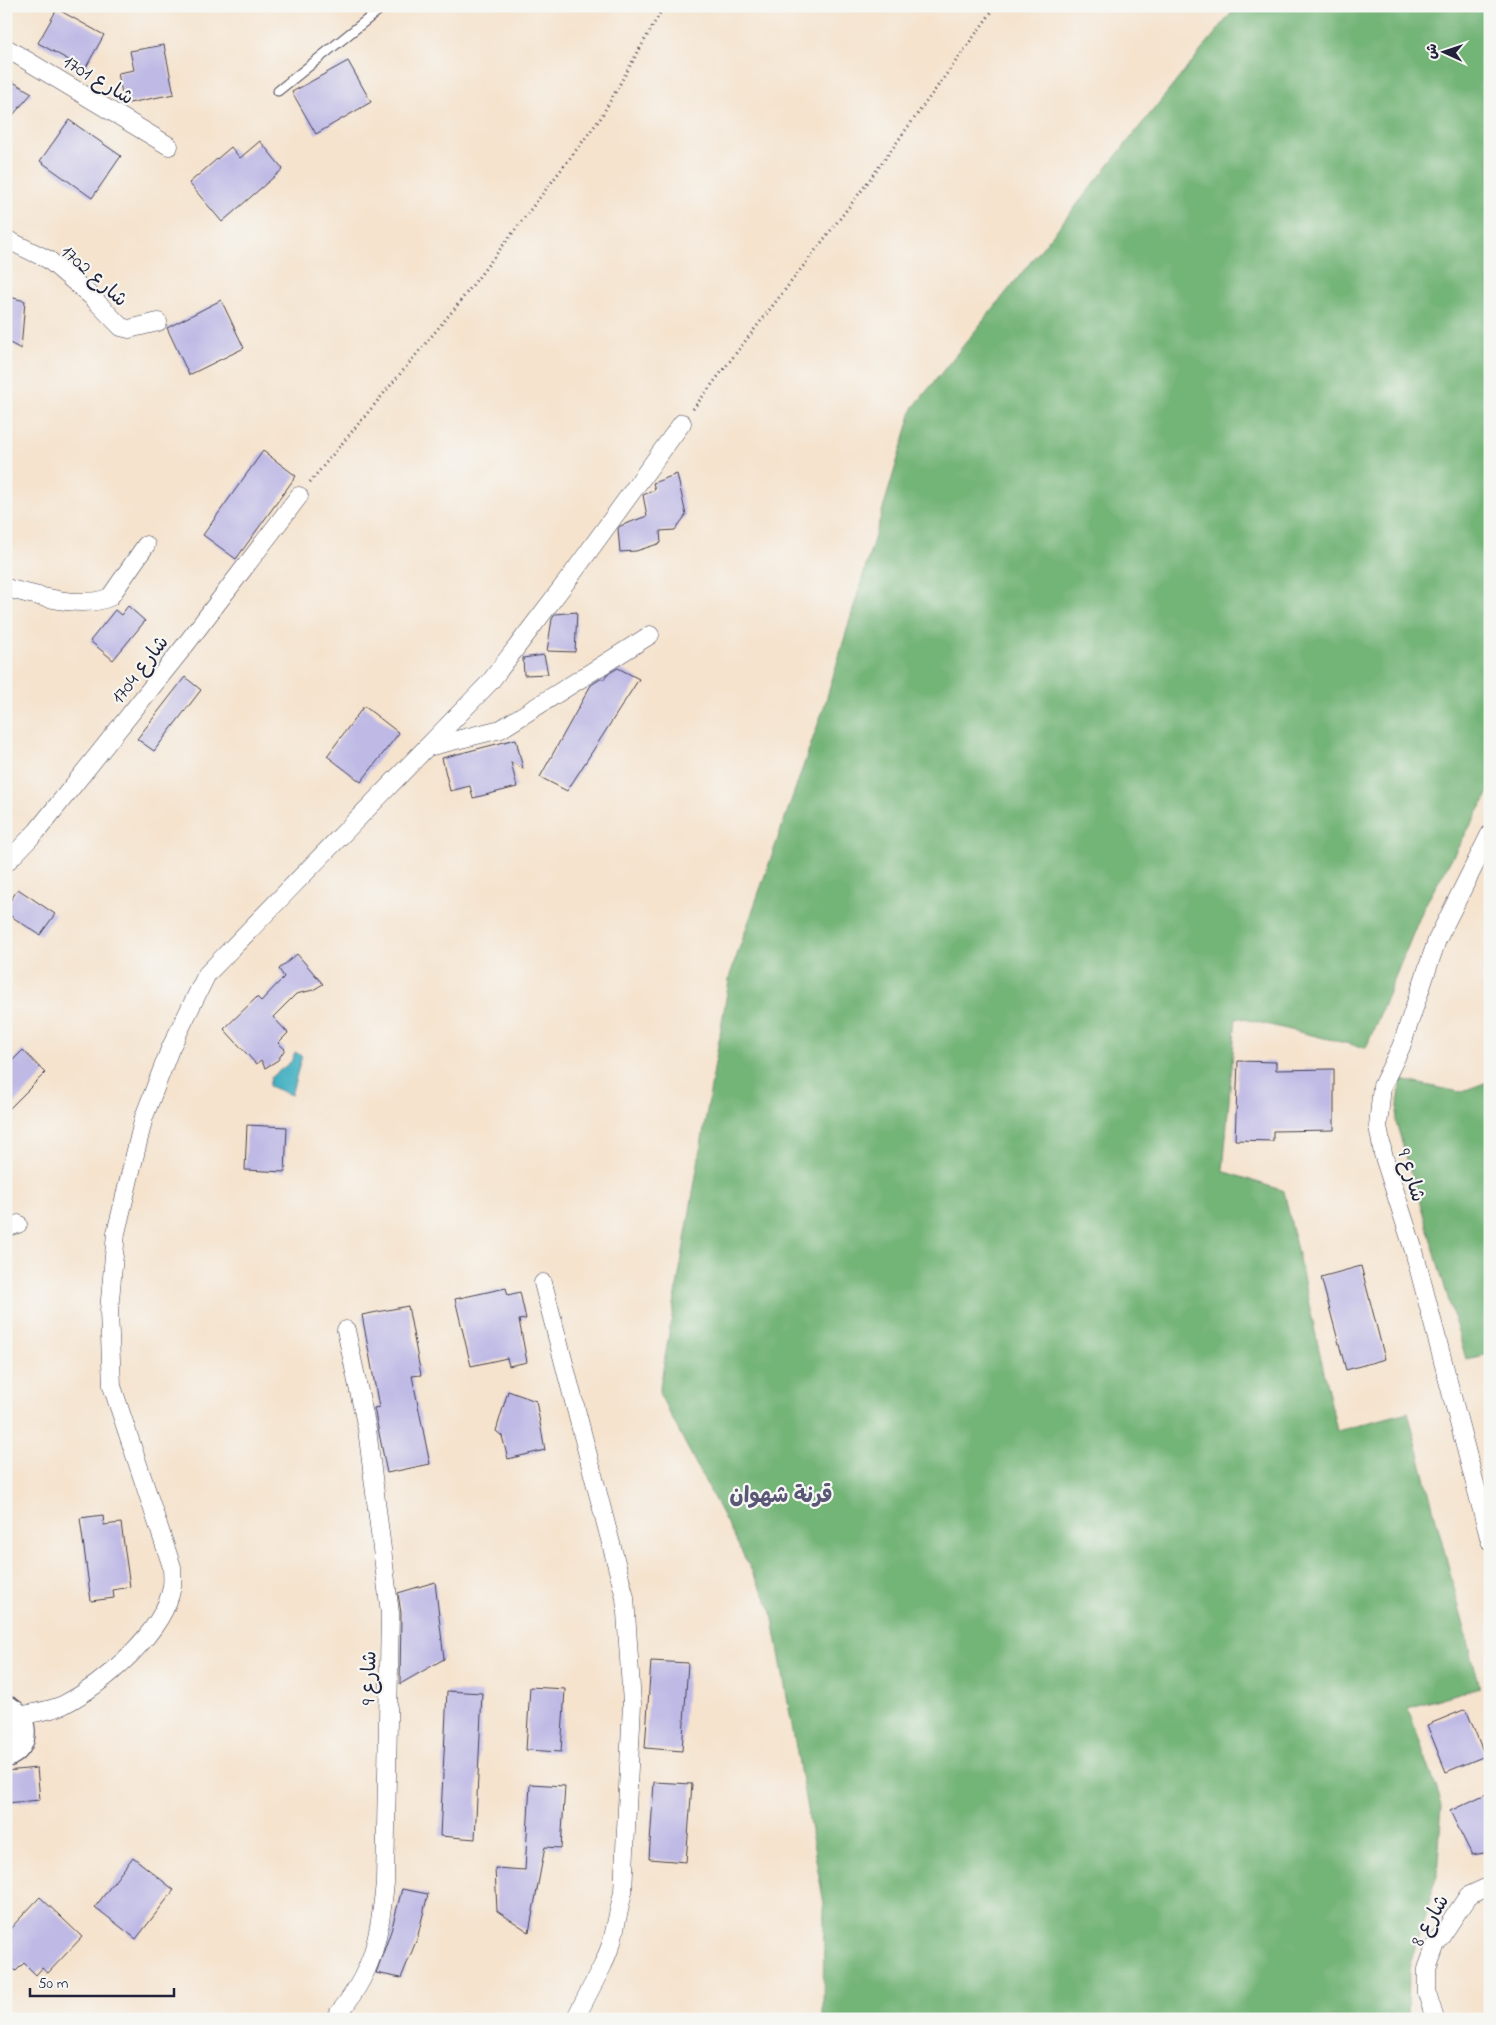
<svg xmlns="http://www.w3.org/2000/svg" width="1496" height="2025" font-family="'Indie Flower','Playpen Sans Arabic',sans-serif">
<rect width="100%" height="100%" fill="#f6f6f2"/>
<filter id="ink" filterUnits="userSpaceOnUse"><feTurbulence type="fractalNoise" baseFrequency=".02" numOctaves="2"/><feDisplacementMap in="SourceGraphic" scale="10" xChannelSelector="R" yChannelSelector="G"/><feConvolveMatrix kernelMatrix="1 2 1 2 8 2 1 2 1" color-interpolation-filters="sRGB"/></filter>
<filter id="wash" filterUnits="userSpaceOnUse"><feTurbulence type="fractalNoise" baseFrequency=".0096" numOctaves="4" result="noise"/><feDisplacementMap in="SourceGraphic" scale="20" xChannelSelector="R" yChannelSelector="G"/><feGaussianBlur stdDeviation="1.12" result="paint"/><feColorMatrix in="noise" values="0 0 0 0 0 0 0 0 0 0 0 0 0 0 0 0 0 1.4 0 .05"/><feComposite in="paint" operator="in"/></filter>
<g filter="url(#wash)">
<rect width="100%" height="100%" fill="#f5e3ce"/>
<g fill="#73b477" stroke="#4a6b59">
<path d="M1237,6H1490V791L1424,907L1366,1048L1236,1017L1223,1171L1284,1191L1337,1431L1408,1412L1480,1687L1408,1708L1442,1805L1437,1875L1409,1968L1408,2019H823L824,1904L771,1608L659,1393L730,975L824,707L913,408Z"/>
<path d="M1401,1080L1460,1092L1490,1081V1354L1466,1359L1396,1122Z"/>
</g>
<path fill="#45b1c2" stroke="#346a7e" d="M295,1052L302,1056L291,1095L269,1086L271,1077L291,1062Z"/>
<g id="blocks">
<g fill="#bfbae5">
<path d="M57,9L104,35L85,69L38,43Z"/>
<path d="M164,45L174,94L124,104L118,73L134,70L130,51Z"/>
<path d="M348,61L371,102L316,134L292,92Z"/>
<path d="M6,78L32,93L6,123Z"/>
<path d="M69,120L121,156L92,198L40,161Z"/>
<path d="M260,141L283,169L222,222L189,183L231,147L240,158Z"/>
<path d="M6,296L25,301L21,349L6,341Z"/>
<path d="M221,300L244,348L189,375L167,328Z"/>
<path d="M263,451L296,476L236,559L203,535Z"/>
<path d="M677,474L686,515L675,530L660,531L661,543L636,551L620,552L618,529L620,526L647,516L643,495L655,490L653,483Z"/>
<path d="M128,606L145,621L113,660L90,641L115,610L121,615Z"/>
<path d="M577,612L575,652L547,651L552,619L555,614Z"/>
<path d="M544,655L548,674L524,675L523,658Z"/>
<path d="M618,668L639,679L567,791L540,777L591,685L602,678L604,680L606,675Z"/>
<path d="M185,677L201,690L154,751L137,739Z"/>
<path d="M364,706L399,733L361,782L327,756Z"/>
<path d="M516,739L523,769L511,762L517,787L473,798L470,786L450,791L442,758Z"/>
<path d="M18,889L55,914L40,935L6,913V907Z"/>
<path d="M297,954L323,984L313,990L296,994L273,1017L288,1033L278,1043L285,1049L278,1060L265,1068L261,1060L256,1064L224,1029L257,997L261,1001L284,977L279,969Z"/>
<path d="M23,1050L45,1073L6,1112V1067Z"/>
<path d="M1238,1061L1276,1062V1070L1334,1069V1130L1273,1131V1141L1235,1140Z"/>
<path d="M247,1125L287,1127L285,1172L245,1170Z"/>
<path d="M1361,1266L1385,1359L1346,1370L1321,1277Z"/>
<path d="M506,1288L508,1295L520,1292L526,1319L519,1320L527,1362L509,1366L507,1358L471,1366L455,1299Z"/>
<path d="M408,1306L421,1375L412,1376L430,1464L387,1473L374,1408L379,1407L362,1315Z"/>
<path d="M508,1391L536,1401L545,1450L508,1459L502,1436L496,1431Z"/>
<path d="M103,1515L104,1525L121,1523L130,1587L113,1590L114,1598L91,1601L80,1518Z"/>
<path d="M435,1582L444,1659L400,1684L401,1613L398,1593Z"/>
<path d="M651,1661L688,1663L682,1751L645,1748Z"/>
<path d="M530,1687L565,1689L561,1752L526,1750Z"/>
<path d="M447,1691L482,1693L475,1839L440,1836Z"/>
<path d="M1466,1709L1485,1756L1446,1772L1427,1725Z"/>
<path d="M37,1768L40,1800L6,1803V1771Z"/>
<path d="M654,1782L692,1784L686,1862L649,1859Z"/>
<path d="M530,1784L565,1786L561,1848L545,1847L529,1932L497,1911L495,1868L525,1870Z"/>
<path d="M1490,1792V1852L1472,1855L1450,1811Z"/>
<path d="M133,1857L174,1890L136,1939L95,1907Z"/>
<path d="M402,1889L428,1894L417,1939L401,1978L376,1973L391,1931Z"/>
<path d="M40,1897L82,1937L48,1973L42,1968L36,1975L24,1963L16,1971L6,1962V1933Z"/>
</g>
</g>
</g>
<g filter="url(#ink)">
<use href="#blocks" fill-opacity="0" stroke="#423f51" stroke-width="1"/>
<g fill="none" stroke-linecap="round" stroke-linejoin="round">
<defs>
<path id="service" d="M278,91L384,6"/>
<g id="minor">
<path d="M6,48L169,146"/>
<path d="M6,239L49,260L91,296L121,327L129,329L158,322"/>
<path d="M6,588C36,595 82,610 110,597L146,545"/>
<path d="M428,747L501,729L650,635"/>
<path d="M1490,834L1437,940L1401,1047L1382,1086L1378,1126L1383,1154L1414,1251L1490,1541"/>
<path d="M6,863L37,831L183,648L299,496"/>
<path d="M6,1228L18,1224"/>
<path d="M543,1283L625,1597L632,1704L623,1892L612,1942L603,1965L575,2019"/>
<path d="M18,1716C32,1713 50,1711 63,1705C102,1685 165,1632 172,1586C173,1580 172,1573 172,1567L112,1386L109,1311L116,1233L144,1117L170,1049L207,974L490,682L570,577L682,423"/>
<path d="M334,2019C373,1973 379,1941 385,1883L390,1613L367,1429L346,1330"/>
<path d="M1435,2019L1427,1993V1969L1436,1944L1468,1896L1490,1886"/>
</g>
<path id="tertiary" d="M6,1706C30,1715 31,1749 6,1757"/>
</defs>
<use href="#service" stroke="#423f51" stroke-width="11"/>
<use href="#minor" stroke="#423f51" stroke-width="19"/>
<use href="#tertiary" stroke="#423f51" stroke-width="23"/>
<g stroke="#423f51" stroke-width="3" stroke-dasharray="1 4" stroke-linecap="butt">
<path d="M693,409L865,186L996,6"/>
<path d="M310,482L455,308L600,119L664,6"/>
</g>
<use href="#service" stroke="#fff" stroke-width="9"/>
<use href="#minor" stroke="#fff" stroke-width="18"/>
<use href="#tertiary" stroke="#fff" stroke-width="21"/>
</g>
</g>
<g text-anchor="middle" stroke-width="4.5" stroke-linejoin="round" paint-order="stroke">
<g font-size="20" fill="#22223b" stroke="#f6f6f2">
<text transform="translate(99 79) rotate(31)" y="7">شارع 1701</text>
<text transform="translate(95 275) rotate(42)" y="7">شارع 1702</text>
<text transform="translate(139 669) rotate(-52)" y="7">شارع 1704</text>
<text transform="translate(1412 1175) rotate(73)" y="7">شارع 9</text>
<text transform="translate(368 1678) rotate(-89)" y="7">شارع 9</text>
<text transform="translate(1429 1920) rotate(-60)" y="7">شارع 8</text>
</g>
<g font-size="22" font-weight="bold" fill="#595776" stroke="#f6f6f2">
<text x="781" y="1502">قرنة شهوان</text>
</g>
</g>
<rect width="1496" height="2025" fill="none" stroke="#f6f6f2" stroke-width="25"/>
<g transform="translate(1444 52) rotate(273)" stroke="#f6f6f2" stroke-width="4" paint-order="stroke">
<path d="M0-4L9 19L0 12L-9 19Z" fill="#22223b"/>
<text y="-8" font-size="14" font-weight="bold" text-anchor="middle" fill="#22223b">ش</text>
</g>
<path d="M30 1988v8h144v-8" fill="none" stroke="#22223b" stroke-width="2.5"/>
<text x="38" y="1988" font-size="15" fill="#22223b" stroke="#f6f6f2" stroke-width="4" paint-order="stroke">50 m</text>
</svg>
